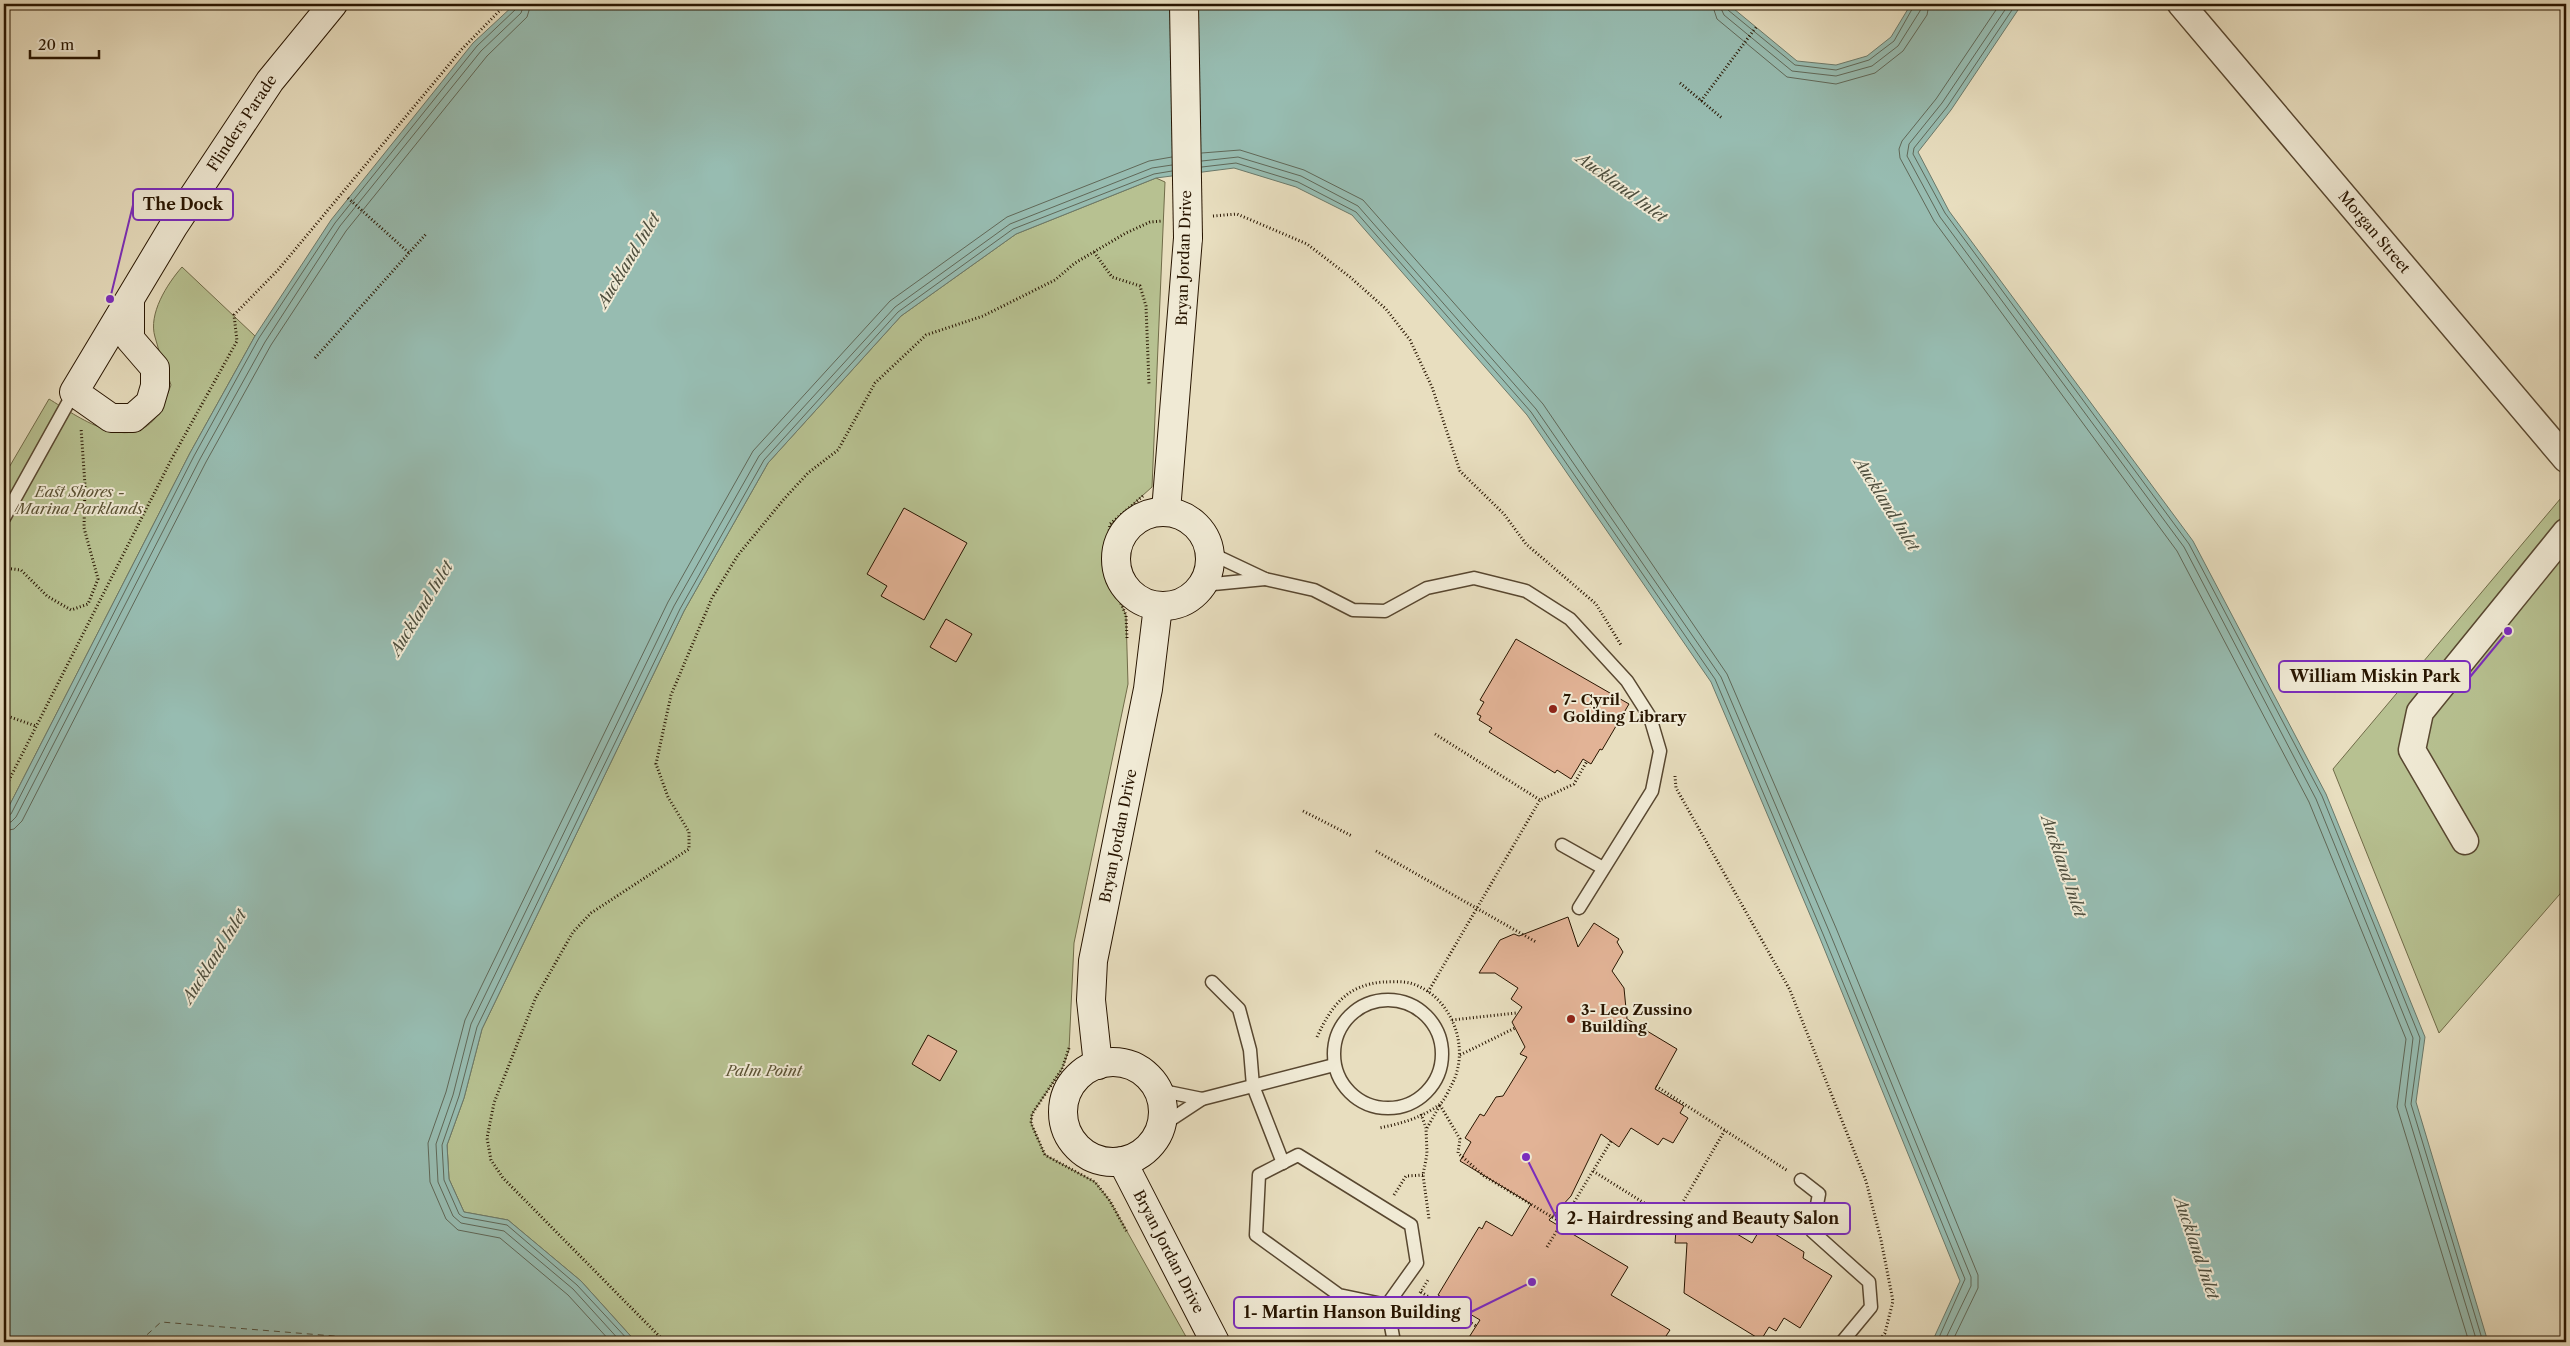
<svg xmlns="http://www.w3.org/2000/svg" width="2570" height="1346" font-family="'Libre Caslon Text',serif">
<rect width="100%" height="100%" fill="#e8debf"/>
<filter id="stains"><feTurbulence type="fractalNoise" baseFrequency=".004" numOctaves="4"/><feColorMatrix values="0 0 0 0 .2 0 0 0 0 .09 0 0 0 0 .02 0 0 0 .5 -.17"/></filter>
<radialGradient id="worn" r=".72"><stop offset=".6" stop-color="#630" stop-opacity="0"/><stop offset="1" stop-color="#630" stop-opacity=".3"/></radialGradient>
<g fill="#b7c191" stroke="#706b48">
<path d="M1156,178L1165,182L1152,487L1111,524L1105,567L1126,615L1128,684L1074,943L1069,1050L1062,1069L1032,1114L1031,1123L1045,1155L1095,1182L1110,1201L1189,1342H636L581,1281L508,1220L464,1212L449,1179L447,1145L464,1098L482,1029L684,611L768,463L901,316L1016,234Z"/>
<path d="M182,267L255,336L190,453L4,816V476L49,399C77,416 128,454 156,417C163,408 167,395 171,385C166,369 159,353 155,337C148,314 167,284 182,267Z"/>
<path d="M2566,492V887L2439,1033L2333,769Z"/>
</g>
<path fill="#97bcb1" stroke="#6b796a" d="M515,4H1728L1797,61L1836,65L1867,56L1891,37L1911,4H2022L1951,110L1918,152L1949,211L2193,541L2326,794L2425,1037L2416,1102L2488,1342H1932L1960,1281L1819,936L1711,682L1527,415L1352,215L1296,187L1234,168L1156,178L1016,234L901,316L768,463L684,611L482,1029L464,1098L447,1145L449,1179L464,1212L508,1220L581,1281L636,1342H4V816L190,453L255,336L331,220L473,43Z"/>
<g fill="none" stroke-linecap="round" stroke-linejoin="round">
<g stroke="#606858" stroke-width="1">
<path d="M1712,4L1717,19L1787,77L1836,84L1875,73L1903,51L1927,15L1929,4"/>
<path d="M1719,4L1724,15L1792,71L1836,76L1872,66L1898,46L1920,11L1922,4"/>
<path d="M1726,4L1728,10L1795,65L1836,70L1869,60L1894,41L1915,4"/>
<path d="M2000,4L1936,99L1902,141L1899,149L1900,158L1934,221L2177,551L2309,802L2406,1039L2397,1107L2469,1342"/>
<path d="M2009,4L1942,103L1909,144L1907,156L1940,217L2184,547L2316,799L2413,1038L2405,1105L2477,1342"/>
<path d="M2016,4L1947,107L1914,148L1913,154L1945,213L2189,544L2322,796L2420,1038L2411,1104L2483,1342"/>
<path d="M1202,153L1240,150L1304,170L1363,200L1543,404L1727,674L1836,928L1978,1275V1288L1952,1342"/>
<path d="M1202,161L1238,157L1301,176L1358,206L1536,409L1721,677L1829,931L1971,1277V1286L1944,1342"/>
<path d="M1202,167L1236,163L1298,182L1356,212L1531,412L1715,679L1823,934L1965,1279L1937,1342"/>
<path d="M4,817L11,814L194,456L259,338L335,223L477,46L516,9L518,4"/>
<path d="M4,823L11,822L16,817L200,459L265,342L340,226L481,51L521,13L524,4"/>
<path d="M4,831L14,829L22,821L206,462L271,345L346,231L487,56L527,17L531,4"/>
<path d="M611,1342L568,1295L500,1238L458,1230L446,1219L430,1182L428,1143L446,1092L465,1020L668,602L753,451L890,301L1007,217L1149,161L1172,157"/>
<path d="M621,1342L573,1289L504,1231L461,1223L453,1216L438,1182L436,1144L453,1095L471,1024L674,606L759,456L895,307L1010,224L1152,168L1172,165"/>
<path d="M630,1342L577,1285L507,1225L463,1217L459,1214L444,1180L442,1145L459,1096L477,1027L680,609L764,460L898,312L1013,229L1154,174L1172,171"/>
</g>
<path stroke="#4f4f3e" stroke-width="1" stroke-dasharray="6 5" stroke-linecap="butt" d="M139,1342L161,1322L408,1342"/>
</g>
<g fill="#e2b396" stroke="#281500">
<path d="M904,508L967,543L924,620L881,596L887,586L867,574Z"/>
<path d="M946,619L972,634L956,662L930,647Z"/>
<path d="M1516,639L1629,704L1602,750L1600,749L1591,764L1583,759L1571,779L1557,770L1555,773L1489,732L1492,728L1479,720L1481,716L1477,714L1484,702L1480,700Z"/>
<path d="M1568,917L1578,947L1594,923L1619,939L1617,942L1623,952L1612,971L1624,988L1627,1019L1677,1049L1655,1089L1684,1106L1680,1113L1688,1118L1673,1143L1663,1138L1658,1145L1631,1128L1619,1147L1601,1134L1571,1196L1549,1220L1628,1267L1611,1295L1670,1330L1662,1342H1466L1480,1320L1438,1295L1479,1227L1482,1229L1486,1221L1512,1236L1531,1204L1460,1161L1471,1142L1465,1138L1480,1114L1484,1116L1496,1097L1503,1096L1527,1057L1520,1054L1525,1047L1512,1022L1522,1007L1511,999L1518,988L1495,973H1479L1500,940L1514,934L1519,936Z"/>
<path d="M928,1035L957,1051L940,1081L912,1064Z"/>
<path d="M1677,1217L1712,1219L1752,1243L1762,1226L1804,1252L1803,1258L1832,1276L1800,1328L1784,1318L1776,1331L1769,1327L1761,1340L1684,1293L1687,1243H1675Z"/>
</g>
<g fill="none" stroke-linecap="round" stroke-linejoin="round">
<defs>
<g id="lane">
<path d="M4,518L74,392"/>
<path d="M1210,553L1265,579L1314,590L1353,610L1385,611L1427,588L1474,578L1526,591L1570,619L1627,681L1650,717L1660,751L1652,791L1579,908"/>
<path d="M1203,585L1265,579"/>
<path d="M1562,845L1603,868"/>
<path d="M1212,982L1239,1009L1250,1050L1253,1086L1283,1163"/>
<circle cx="1388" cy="1054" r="54"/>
<path d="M1158,1090L1202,1099"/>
<path d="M1161,1126L1202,1099L1334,1065"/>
<path d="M1801,1180L1819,1194L1812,1231L1869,1282L1871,1307L1842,1342"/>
<path d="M1387,1305L1339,1295L1256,1235L1259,1175L1298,1155L1411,1225L1417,1263L1387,1305L1394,1342"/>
</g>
<g id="street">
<path id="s1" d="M2181,4L2566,459"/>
<path d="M2465,841L2412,750L2420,712L2566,532"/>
</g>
<g id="secondary">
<path id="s2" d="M130,302V339L155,368V386L150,403L133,418H111L74,392L173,227L270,81L333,4"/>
<path d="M1166,511L1188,238"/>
<circle cx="1163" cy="559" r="47"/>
<circle cx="1113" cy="1112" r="50"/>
<path id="s3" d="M1098,1065L1091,1000L1093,961L1148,689L1158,606"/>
<path id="s4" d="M1122,1161L1215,1342"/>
</g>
</defs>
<use href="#lane" stroke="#584730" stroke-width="15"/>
<use href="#street" stroke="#584730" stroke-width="29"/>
<use href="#secondary" stroke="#281500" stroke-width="30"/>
<g stroke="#281500" stroke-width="3" stroke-dasharray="1 2.5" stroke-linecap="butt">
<path d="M1680,83L1722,118"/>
<path d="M1701,101L1757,26"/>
<path d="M348,198L409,253"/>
<path d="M1213,216L1237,214L1307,244L1350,277L1386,309L1410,340L1432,387L1460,471L1504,514L1526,544L1596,604L1621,645"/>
<path d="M1094,252L1112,277L1140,286L1146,306L1149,384"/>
<path d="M315,358L426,234"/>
<path d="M4,568L21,570L47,596L71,610L88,604L98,579L84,528L85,485L81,428"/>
<path d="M1127,638L1126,615L1105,567L1110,524L1143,496"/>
<path d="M4,715L36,726"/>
<path d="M1435,734L1540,800"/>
<path d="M1675,776L1676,788L1790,990L1866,1181L1881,1240L1893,1301L1885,1333L1878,1342"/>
<path d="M4,790L171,460L237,341L234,315L278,270L462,49L506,4"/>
<path d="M1303,811L1352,836"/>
<path d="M1376,851L1536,942"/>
<path d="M1428,992L1540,800L1574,784L1587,761"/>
<path d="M1452,1020L1516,1013"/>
<path d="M1317,1037C1331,1006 1347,985 1383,982C1391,982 1402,981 1410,983C1452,995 1472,1049 1451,1086C1448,1092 1444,1101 1439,1105C1421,1118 1400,1124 1379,1128"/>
<path d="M1069,1048L1062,1069L1032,1114L1031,1123L1045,1155L1095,1182L1110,1201L1127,1232"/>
<path d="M1460,1055L1515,1028"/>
<path d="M1656,1086L1788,1171"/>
<path d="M1440,1105L1460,1139L1458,1153L1484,1176L1562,1223"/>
<path d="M1421,1114L1426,1128L1427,1154L1423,1175L1429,1219"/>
<path d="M1427,1128L1440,1105"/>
<path d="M1593,1171L1676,1223"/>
<path d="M1394,1195L1406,1176L1423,1175"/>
<path d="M1673,1219L1725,1130"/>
<path d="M1547,1247L1611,1141"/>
<path d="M1421,1292L1476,1326"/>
<path d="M1420,1293L1428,1280"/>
<path d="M665,1342L503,1178L491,1160L487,1138L494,1103L535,999L573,932L591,913L689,849V832L668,797L656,764L671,695L712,598L738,555L784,499L808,473L838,450L875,383L926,335L983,316L1055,280L1075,263L1126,233L1150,222L1162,221"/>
</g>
<use href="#lane" stroke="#f0ead5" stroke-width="12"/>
<use href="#street" stroke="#f0ead5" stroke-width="26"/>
<use href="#secondary" stroke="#f0ead5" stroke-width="28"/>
<defs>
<path id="secondary-bridge" d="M1184,4L1188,238"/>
</defs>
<use href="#secondary-bridge" stroke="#281500" stroke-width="30" stroke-linecap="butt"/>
<use href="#secondary-bridge" stroke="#f0ead5" stroke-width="28"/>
</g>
<g fill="#8f2418" stroke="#f0ead5" stroke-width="2">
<circle cx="1553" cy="709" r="5"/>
<circle cx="1571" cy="1019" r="5"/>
</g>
<g text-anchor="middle" stroke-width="4" stroke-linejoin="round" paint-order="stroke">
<g font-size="15" fill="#281500" stroke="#f0ead5">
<text dy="5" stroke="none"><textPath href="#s2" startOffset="518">Flinders Parade</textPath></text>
<text dy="5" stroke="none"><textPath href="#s1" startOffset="299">Morgan Street</textPath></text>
<text transform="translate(1184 258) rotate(-88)" y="5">Bryan Jordan Drive</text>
<text dy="5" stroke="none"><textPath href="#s3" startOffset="232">Bryan Jordan Drive</textPath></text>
<text dy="5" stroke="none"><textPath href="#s4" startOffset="102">Bryan Jordan Drive</textPath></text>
</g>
<g font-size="15" font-style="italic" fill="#5a5133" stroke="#f0ead5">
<text x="80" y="497">East Shores -<tspan x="80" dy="17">Marina Parklands</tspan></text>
<text x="764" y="1076">Palm Point</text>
</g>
<g font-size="15" font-weight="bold" fill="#281500" stroke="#f0ead5" text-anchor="start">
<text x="1563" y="705">7- Cyril<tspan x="1563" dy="17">Golding Library</tspan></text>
<text x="1581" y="1015">3- Leo Zussino<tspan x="1581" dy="17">Building</tspan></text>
</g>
<g font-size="16" font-style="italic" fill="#4f4f3e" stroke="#f0ead5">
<text transform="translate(1622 187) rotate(36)" y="6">Auckland Inlet</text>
<text transform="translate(628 260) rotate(-59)" y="6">Auckland Inlet</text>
<text transform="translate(1887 504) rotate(58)" y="6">Auckland Inlet</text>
<text transform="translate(421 608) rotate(-59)" y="6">Auckland Inlet</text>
<text transform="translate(2064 866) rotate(71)" y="6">Auckland Inlet</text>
<text transform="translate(214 956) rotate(-58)" y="6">Auckland Inlet</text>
<text transform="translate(2197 1248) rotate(71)" y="6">Auckland Inlet</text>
</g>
</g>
<path fill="none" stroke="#7b2cbf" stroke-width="2" d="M110 299L133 205M2508 631L2470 677M1526 1157L1557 1219M1532 1282L1471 1312"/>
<g fill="#7b2cbf" stroke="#f0ead5" stroke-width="2">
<circle cx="110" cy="299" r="5"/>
<circle cx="2508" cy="631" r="5"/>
<circle cx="1526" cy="1157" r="5"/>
<circle cx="1532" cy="1282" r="5"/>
</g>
<g fill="#f0ead5" stroke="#7b2cbf" stroke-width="2">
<rect x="133" y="189" width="100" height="31" rx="5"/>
<rect x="2279" y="661" width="191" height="31" rx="5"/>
<rect x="1557" y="1203" width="293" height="31" rx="5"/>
<rect x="1234" y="1297" width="237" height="31" rx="5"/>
</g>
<g font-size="16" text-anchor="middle" font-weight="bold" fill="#281500">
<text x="183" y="210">The Dock</text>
<text x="2375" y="682">William Miskin Park</text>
<text x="1703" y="1224">2- Hairdressing and Beauty Salon</text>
<text x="1352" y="1318">1- Martin Hanson Building</text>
</g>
<rect width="2570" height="1346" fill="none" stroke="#e8debf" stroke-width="20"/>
<rect x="5" y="5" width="2560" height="1336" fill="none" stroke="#281500" stroke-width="2.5"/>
<rect x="10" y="10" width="2550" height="1326" fill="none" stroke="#281500"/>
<path d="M30 50v8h69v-8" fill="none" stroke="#281500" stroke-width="2.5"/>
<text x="38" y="50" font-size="15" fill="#281500" stroke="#f0ead5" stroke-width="4" paint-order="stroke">20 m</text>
<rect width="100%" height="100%" filter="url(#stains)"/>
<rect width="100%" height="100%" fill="url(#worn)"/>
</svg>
